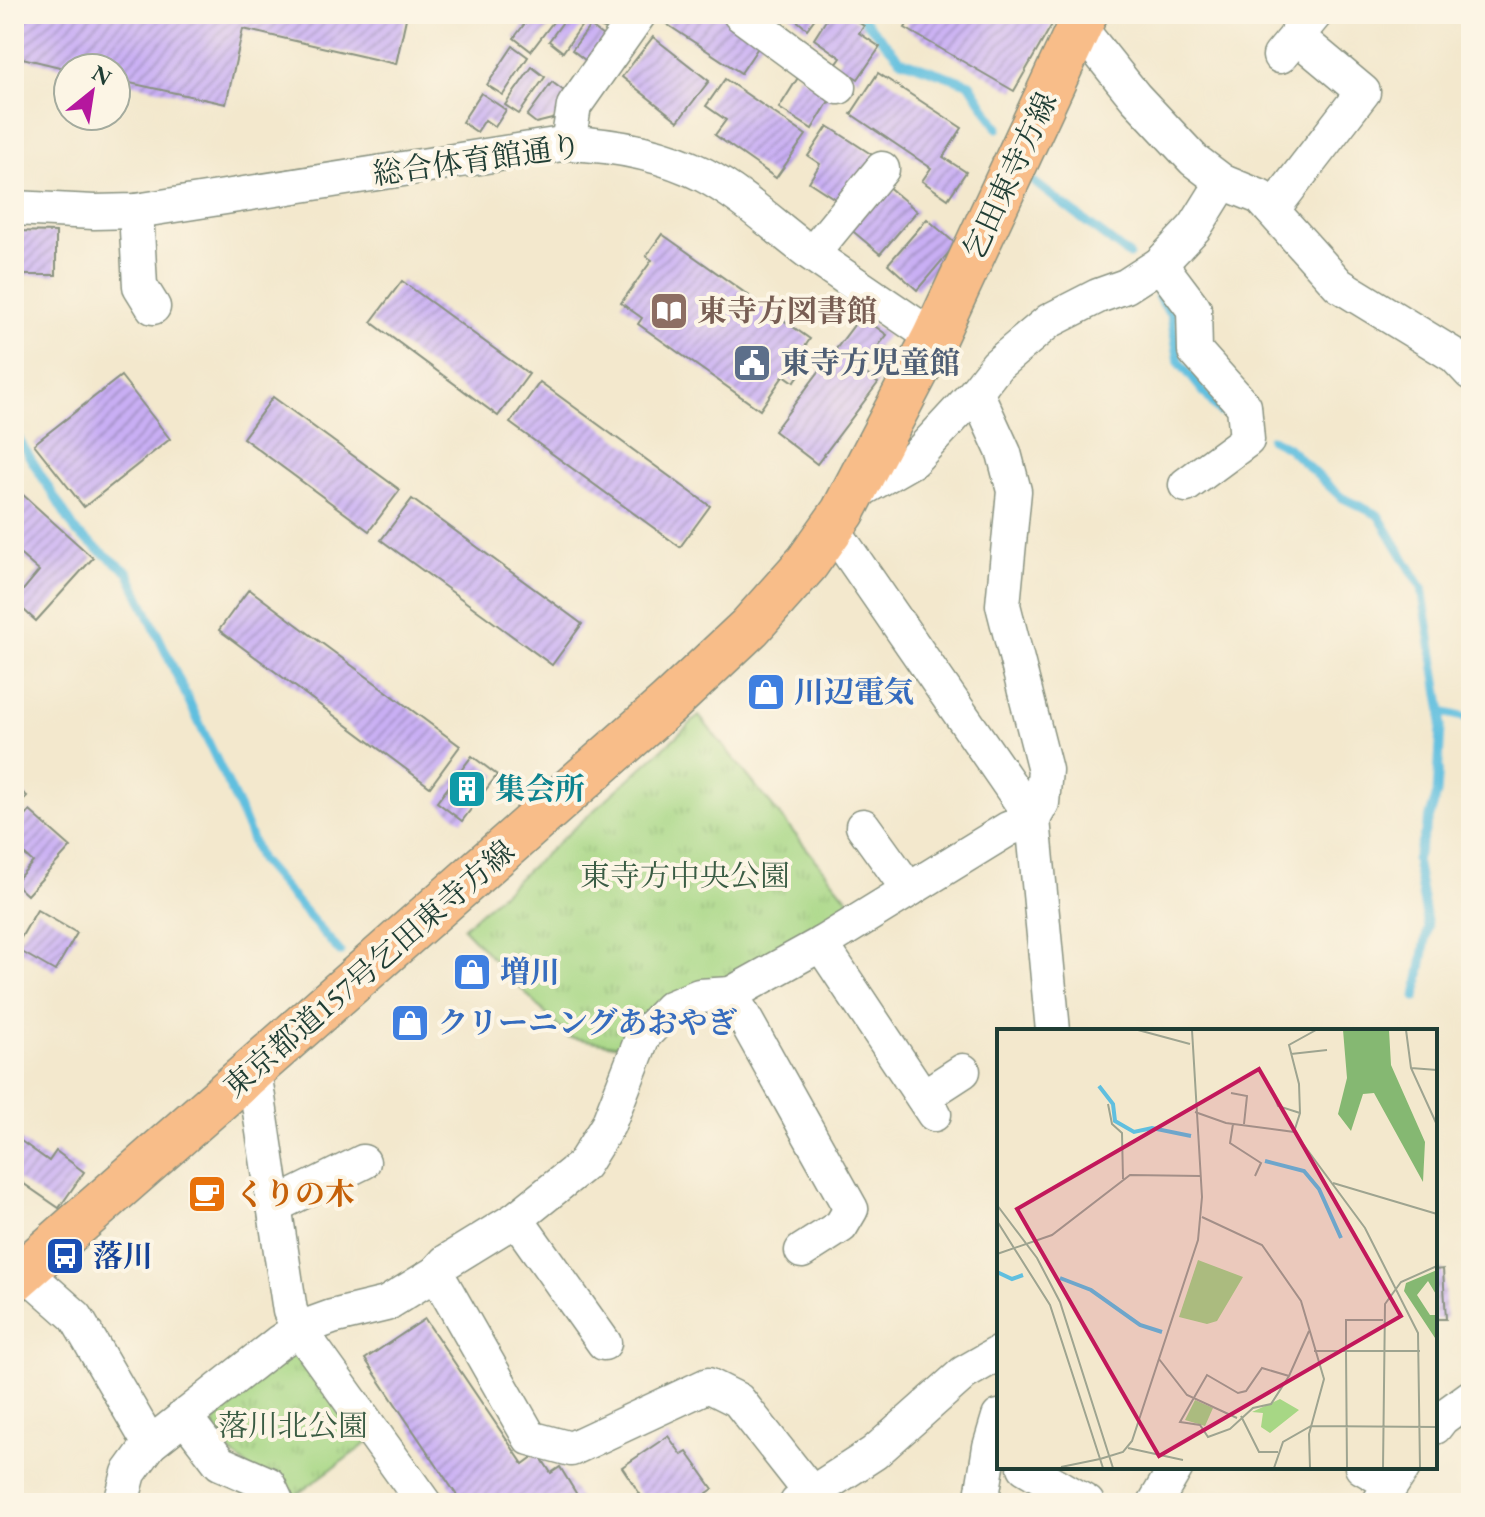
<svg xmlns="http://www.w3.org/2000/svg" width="1485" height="1517" font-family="'EB Garamond','Noto Serif JP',serif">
<defs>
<pattern id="park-tufts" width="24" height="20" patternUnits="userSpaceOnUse" patternTransform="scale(2)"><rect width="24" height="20" fill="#a7d785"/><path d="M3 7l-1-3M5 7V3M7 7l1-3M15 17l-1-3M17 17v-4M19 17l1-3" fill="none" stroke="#8fb973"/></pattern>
<pattern id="building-hatch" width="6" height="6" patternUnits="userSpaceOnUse" patternTransform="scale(2)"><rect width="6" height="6" fill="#c9aff4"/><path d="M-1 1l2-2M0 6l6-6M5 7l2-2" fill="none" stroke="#a390c6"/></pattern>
</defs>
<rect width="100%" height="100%" fill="#fcf5e5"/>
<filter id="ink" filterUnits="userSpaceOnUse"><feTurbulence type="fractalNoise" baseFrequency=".0125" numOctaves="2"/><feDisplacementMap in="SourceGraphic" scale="16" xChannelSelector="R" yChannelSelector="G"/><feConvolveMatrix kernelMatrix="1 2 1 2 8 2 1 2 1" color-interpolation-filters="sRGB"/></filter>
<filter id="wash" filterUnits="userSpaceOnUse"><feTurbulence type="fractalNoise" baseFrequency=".006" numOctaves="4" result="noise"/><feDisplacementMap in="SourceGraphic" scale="32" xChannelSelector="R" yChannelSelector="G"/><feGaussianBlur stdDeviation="1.8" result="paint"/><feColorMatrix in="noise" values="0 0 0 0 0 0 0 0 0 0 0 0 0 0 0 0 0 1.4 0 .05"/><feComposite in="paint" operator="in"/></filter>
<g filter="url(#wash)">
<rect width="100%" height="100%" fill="#f3e8cd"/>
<g fill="url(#park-tufts)" stroke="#638a5c" stroke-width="2">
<path d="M699,716L860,914L625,1047L568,1037L463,928Z"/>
<path d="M291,1354H313L374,1438L288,1501L216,1440L214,1421Z"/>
</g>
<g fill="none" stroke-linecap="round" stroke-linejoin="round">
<g stroke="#60bfdf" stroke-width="9">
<path d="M859,14L901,60L970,84L998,128"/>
<path d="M1034,182L1129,255"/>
<path d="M1158,296L1171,315L1179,362L1220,412"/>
<path d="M16,435L77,533L128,572L237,803L260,860L340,952"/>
<path d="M1271,439L1287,447L1341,497L1378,515L1422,588L1442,712L1437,794L1416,860L1428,927L1416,997"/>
<path d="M1442,712L1471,719"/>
</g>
</g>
<g id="blocks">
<g fill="url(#building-hatch)">
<path d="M16,14H407L396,64L243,29L226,104L116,80V68L68,69L14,56Z"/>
<path d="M532,14H559L531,51L514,38Z"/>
<path d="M602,14H623L614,33L597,26Z"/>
<path d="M671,14H730L765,37L741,73L665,23Z"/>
<path d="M789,14H818L807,29Z"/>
<path d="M830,14H846L864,26L859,33L880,47L858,79L836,65L841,58L814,39Z"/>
<path d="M913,14H1058L1014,91L905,28Z"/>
<path d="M568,15L582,25L563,52L549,41Z"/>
<path d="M590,26L607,39L589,63L572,50Z"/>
<path d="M653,37L709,81L678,121L622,77Z"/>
<path d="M513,46L528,57L503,95L487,85Z"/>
<path d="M532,67L545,77L519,114L505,105Z"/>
<path d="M878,73L962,128L943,157L966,172L948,199L922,181L931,168L851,114Z"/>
<path d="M799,76L832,96L812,129L779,108Z"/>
<path d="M725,79L806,135L776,178L715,135L726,120L706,106Z"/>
<path d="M552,82L572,97L556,118L536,123L527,116Z"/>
<path d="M481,93L506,110L495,127L485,120L477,132L462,122Z"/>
<path d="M828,126L877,158L846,206L809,182L820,164L808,156Z"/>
<path d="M886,185L917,211L880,254L849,228Z"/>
<path d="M927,219L956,244L917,290L888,264Z"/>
<path d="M14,231L56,232V275H14Z"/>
<path d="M662,234L810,339L797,358L807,364L794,382L784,375L760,410L638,324L642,318L621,303L652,260L646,256Z"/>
<path d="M402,281L529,374L498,416L371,322Z"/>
<path d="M861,316L887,335L860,369L878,383L817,464L774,431Z"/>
<path d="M121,376L170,439L84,507L34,444Z"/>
<path d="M540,382L710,506L680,547L510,423Z"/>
<path d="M273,397L400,490L369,531L243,438Z"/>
<path d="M21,493L93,558L36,621L14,601L39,571L14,549V501Z"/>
<path d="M412,499L582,624L552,665L381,540Z"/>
<path d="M249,589L460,746L430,787L219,630Z"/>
<path d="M472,756L497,775L462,821L437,802Z"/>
<path d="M14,786L27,796L14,813Z"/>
<path d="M30,811L71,847L27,895L14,883L33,862L14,845V830Z"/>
<path d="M37,910L77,933L55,971L15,948Z"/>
<path d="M14,1136L49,1161L56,1151L84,1172L59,1208L14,1177L17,1164L14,1162Z"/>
<path d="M1443,1269L1446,1319H1435V1270Z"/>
<path d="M425,1319L523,1464L538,1453L551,1473L560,1467L582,1503H462L365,1359Z"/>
<path d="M668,1436L682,1455L687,1452L713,1489L707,1493L713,1503H646L622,1467Z"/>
</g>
</g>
</g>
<g filter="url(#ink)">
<use href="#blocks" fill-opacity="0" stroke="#899280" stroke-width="2"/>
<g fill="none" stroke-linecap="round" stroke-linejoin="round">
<defs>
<g id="minor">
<path d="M740,14L839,87"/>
<path d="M1079,27L1135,97L1194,160L1223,182L1260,197L1339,285L1455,356L1471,373"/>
<path d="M1280,56L1315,14"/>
<path d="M568,143L574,106L639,14"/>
<path d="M14,208L94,212L136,211L568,143C616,145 661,153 704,175C744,196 777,229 813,255C853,283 894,310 934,338"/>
<path d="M1272,210L1363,92L1296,36"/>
<path d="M136,211L140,286L153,307"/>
<path d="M812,254L882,169"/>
<path d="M1160,264L1194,309L1195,351L1244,406L1247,440L1186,485"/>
<path d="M852,495L913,460L976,392L997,365L1049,321L1098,296L1126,286L1160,264L1195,227L1223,182"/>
<path d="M832,528L1033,819L1053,1031"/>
<path d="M863,826L909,890"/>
<path d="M821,944L934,1114"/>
<path d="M731,994L851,1209L841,1226L802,1251"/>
<path d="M254,1071L290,1311L299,1329L424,1503"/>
<path d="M923,1097L963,1071"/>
<path d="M274,1206L363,1162"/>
<path d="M516,1219L604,1343"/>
<path d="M24,1271L76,1317L150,1444"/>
<path d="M436,1273L530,1438L571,1449L708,1385L738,1400L812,1494"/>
<path d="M184,1416L220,1463L268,1484L277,1503"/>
<path d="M1435,1427L1442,1418L1471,1397"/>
<path d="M1025,1467L1087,1503"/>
<path d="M1362,1467L1390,1483"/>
<path d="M121,1503L129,1473L150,1444L278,1343L299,1329L332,1317L386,1304L436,1273L446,1262L516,1219L583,1165L608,1125L643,1036L670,1008L699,996L731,994L821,944L1008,829L1033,819L1042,803L1045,770L1003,605L1014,491L1004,453L976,392"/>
<path d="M797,1503L874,1453L964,1373L999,1353"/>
<path d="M981,1503L990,1447L999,1417"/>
<path d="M1155,1503L1176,1467"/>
<path d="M1379,1503L1403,1467"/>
</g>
<path id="major" d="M14,1280L668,704L750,627L807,563L843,512L934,338L1085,14"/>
</defs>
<use href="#minor" stroke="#899280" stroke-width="37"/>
<use href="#major" stroke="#899280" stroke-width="47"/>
<use href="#minor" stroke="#fff" stroke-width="34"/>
<use href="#major" stroke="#f8bd89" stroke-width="44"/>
</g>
</g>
<defs>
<symbol id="library-square" viewBox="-11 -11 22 22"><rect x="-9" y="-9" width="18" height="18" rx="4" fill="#8d6e63" stroke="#fcf5e5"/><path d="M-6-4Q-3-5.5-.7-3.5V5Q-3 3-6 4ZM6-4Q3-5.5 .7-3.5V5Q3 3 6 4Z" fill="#fff"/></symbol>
<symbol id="civic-square" viewBox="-11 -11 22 22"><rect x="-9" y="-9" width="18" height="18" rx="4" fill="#5c6f8a" stroke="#fcf5e5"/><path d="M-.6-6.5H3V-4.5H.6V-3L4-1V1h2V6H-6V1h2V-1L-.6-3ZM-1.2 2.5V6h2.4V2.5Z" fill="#fff"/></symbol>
<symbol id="shop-square" viewBox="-11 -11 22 22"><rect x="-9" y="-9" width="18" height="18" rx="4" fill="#3f7fe0" stroke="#fcf5e5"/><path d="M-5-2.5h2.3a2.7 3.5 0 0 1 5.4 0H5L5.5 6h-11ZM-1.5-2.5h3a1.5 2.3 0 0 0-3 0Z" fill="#fff"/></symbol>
<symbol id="building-square" viewBox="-11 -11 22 22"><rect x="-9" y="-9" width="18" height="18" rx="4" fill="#0f9aa8" stroke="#fcf5e5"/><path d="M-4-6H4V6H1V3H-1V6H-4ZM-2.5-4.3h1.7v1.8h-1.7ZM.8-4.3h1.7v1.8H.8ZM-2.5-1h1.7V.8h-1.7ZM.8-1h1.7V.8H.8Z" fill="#fff"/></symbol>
<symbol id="cafe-square" viewBox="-11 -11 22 22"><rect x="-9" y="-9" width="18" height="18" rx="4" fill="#e8710a" stroke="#fcf5e5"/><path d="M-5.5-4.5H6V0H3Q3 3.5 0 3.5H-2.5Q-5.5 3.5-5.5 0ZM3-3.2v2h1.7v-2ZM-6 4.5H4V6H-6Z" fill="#fff"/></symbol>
<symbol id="bus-square" viewBox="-11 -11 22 22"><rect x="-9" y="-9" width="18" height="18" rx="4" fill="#1a4fb4" stroke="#fcf5e5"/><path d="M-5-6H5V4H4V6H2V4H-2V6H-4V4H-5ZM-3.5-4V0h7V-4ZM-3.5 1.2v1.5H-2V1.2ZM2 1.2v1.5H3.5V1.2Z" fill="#fff"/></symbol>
</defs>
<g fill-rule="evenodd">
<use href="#library-square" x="647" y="289" width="44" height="44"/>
<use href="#civic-square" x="730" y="341" width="44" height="44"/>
<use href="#shop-square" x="744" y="670" width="44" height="44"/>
<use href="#building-square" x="445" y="767" width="44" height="44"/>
<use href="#shop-square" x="450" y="950" width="44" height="44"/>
<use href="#shop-square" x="388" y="1001" width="44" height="44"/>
<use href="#cafe-square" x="185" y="1172" width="44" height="44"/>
<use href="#bus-square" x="43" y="1234" width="44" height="44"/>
</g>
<g text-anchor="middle" stroke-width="8" stroke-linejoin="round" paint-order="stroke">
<g font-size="30" fill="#1f3d34" stroke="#fcf5e5">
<text transform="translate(477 160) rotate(-8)" y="10">総合体育館通り</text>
<text transform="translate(1010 176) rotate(-65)" y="10">乞田東寺方線</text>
<text transform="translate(369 969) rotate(-41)" y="10">東京都道157号乞田東寺方線</text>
</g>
<g font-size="30" font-weight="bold" fill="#785e54" stroke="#fcf5e5" text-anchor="start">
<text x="697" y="321">東寺方図書館</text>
</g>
<g font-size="30" font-weight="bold" fill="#4e5e75" stroke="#fcf5e5" text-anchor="start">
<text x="780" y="373">東寺方児童館</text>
</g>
<g font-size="30" font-weight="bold" fill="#366cbe" stroke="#fcf5e5" text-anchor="start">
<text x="794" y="702">川辺電気</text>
<text x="500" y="982">増川</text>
<text x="438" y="1033">クリーニングあおやぎ</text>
</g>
<g font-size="30" font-weight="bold" fill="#0d838f" stroke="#fcf5e5" text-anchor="start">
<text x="495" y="799">集会所</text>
</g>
<g font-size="30" fill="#3a5c44" stroke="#fcf5e5">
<text x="685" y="886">東寺方中央公園</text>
<text x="293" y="1436">落川北公園</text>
</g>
<g font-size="30" font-weight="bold" fill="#c56008" stroke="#fcf5e5" text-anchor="start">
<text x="235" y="1204">くりの木</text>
</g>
<g font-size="30" font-weight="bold" fill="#164399" stroke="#fcf5e5" text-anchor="start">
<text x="93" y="1266">落川</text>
</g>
</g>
<g transform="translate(997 1029)">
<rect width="440" height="440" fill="#f3e8cd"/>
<path d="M346,1H392L394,36L428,113L426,153L377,64L366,65L354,102L341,85L350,49ZM440,241V267L431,252L420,266L433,286H440V312L407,262L409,254Z" fill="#85b872"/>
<path d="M201,231L246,248L220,292L210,295L182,288ZM283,370L302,381L273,404L264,398L266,384L255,383ZM198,371L216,379L208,397L188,391Z" fill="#a7d785"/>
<path fill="none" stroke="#60bfdf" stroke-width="4" d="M102,57L116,75L118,92L137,103L155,99L194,107M268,132L307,142L322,160L344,209M0,243L15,250L26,246M63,249L94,261L143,296L165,303"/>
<path fill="none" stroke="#9ea490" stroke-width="2" d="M141,1L193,15M409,1L414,39L440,96M294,25L330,21M414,39L440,41M274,59L281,77L303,84M234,64L250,67L247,95M111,75L115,95L125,104L126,150M198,83L229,94L297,103L368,199L421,304L423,439M236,95L233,114L264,134L258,147M297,103L303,84L302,55L292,16L319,1M336,154L440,185M0,176L40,229L63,273L116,439M205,188L265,216L304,272L327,350L312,405L313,439M0,192L53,276L106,439M0,225L55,206L133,146L204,147M386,291H349V322H423M317,322H349L350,439M162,330L190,366L240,389M292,347L265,339L249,362L241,364L210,346L183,393L203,396L211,408L233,400L256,379L274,375L292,347L312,302M244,387L262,423H281M131,419L186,431M103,430L126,423L135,412L201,211L205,168L195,1M64,438L103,430M277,439L286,413L314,397L440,398M386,439L388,275L404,253L440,237"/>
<path fill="#c2185b" fill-opacity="0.15" stroke="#c2185b" stroke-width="4" d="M262,40L404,287L162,427L20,180Z"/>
<rect width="440" height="440" fill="none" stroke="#1f3d34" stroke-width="4"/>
</g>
<rect width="1485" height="1517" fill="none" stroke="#fcf5e5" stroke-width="48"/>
<g transform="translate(92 92) rotate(30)"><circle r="38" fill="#fcf5e5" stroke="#a4ab9e" stroke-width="2"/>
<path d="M0-6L14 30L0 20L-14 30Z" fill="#b5179e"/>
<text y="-12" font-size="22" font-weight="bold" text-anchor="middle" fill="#1f3d34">N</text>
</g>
</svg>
